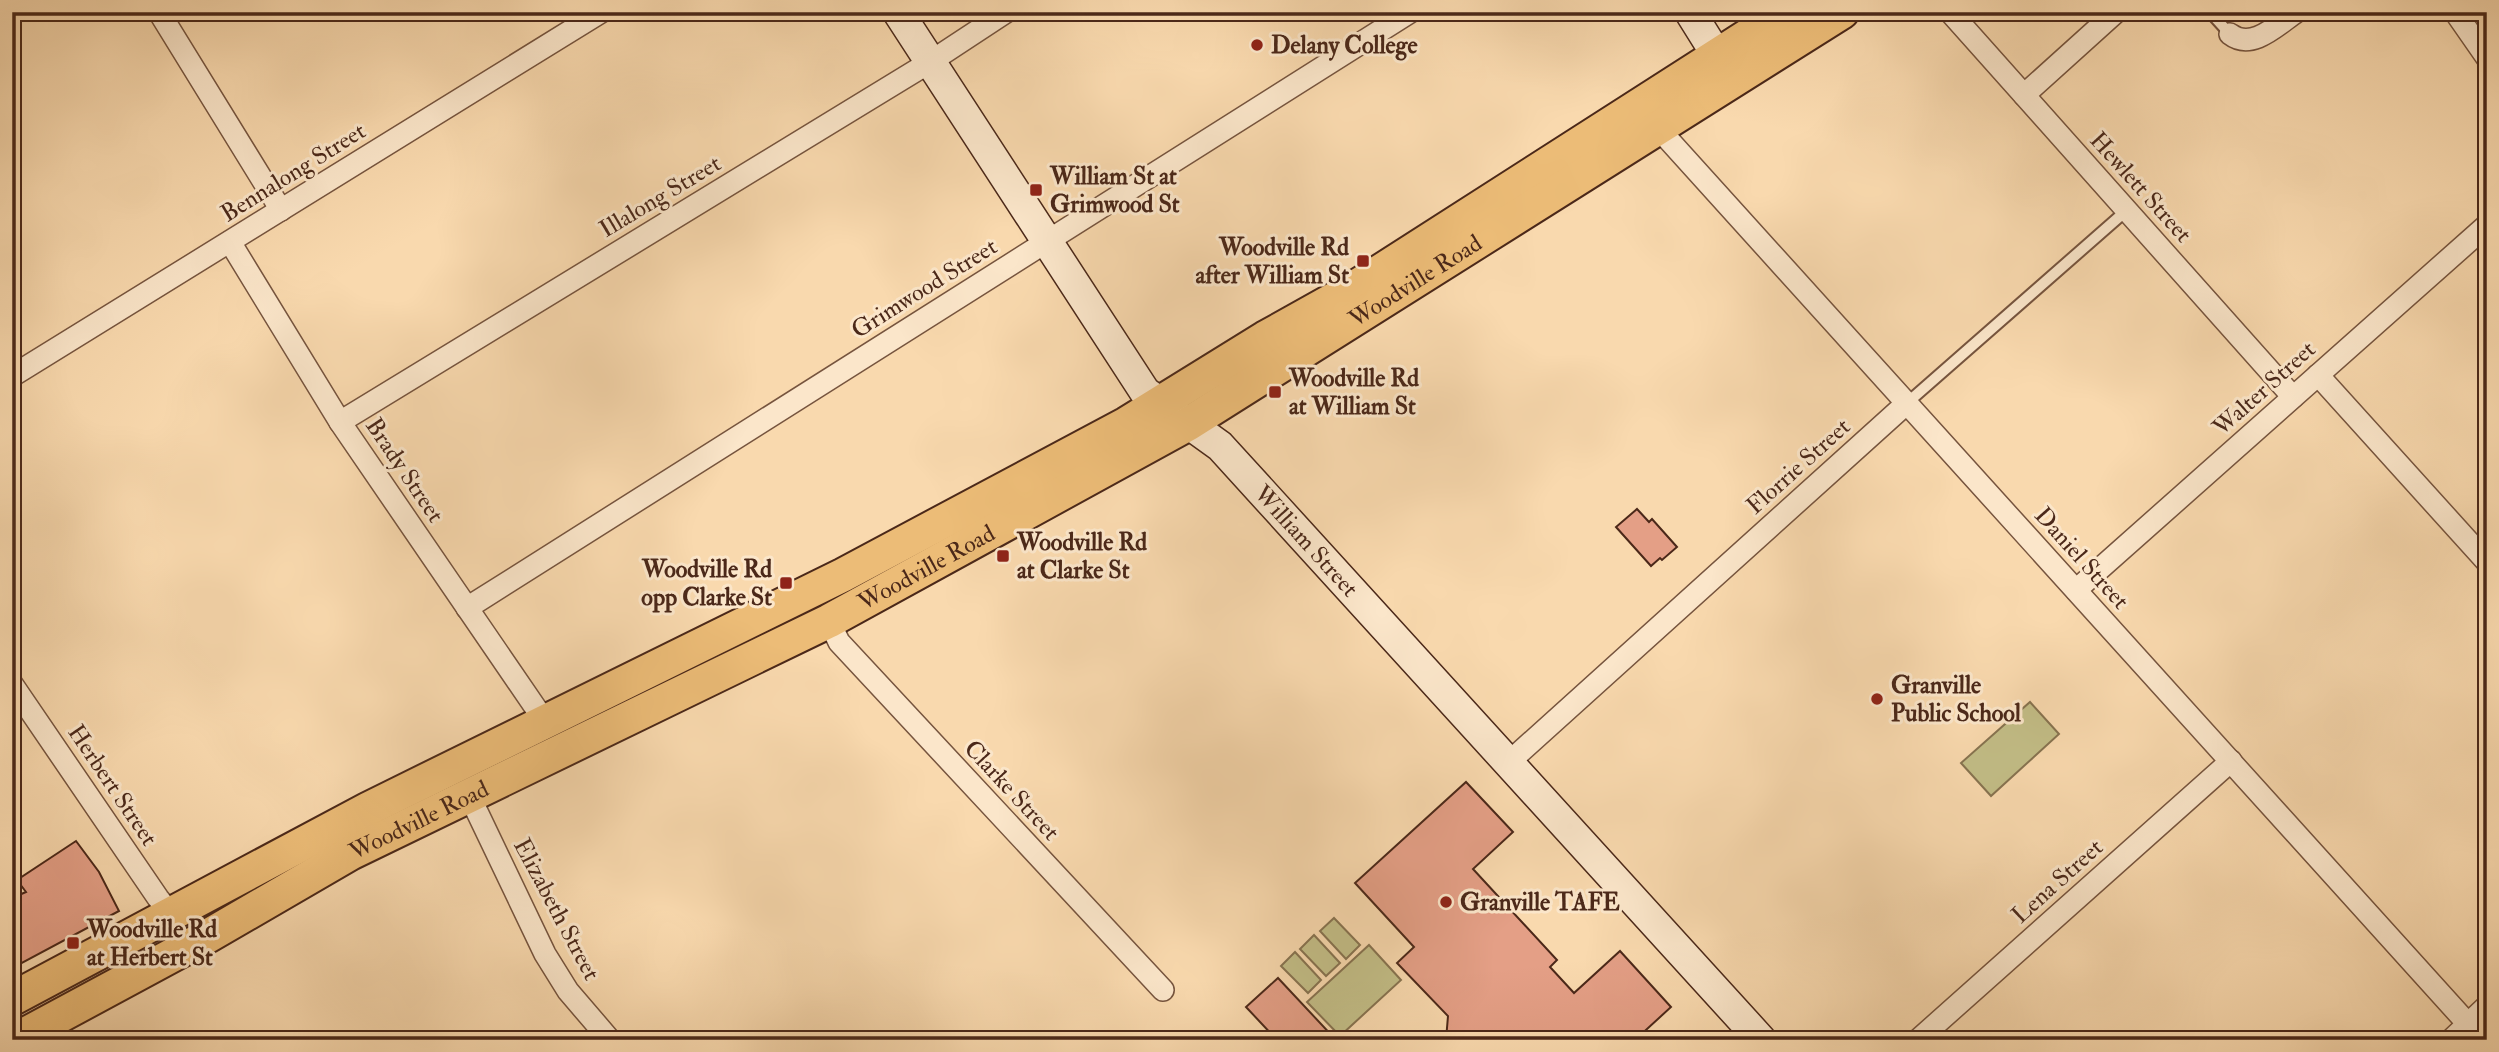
<svg xmlns="http://www.w3.org/2000/svg" width="2499" height="1052" font-family="'IM FELL Double Pica',serif">
<rect width="100%" height="100%" fill="#f9d9ae"/>
<filter id="stains"><feTurbulence type="fractalNoise" baseFrequency=".00286" numOctaves="4"/><feColorMatrix values="0 0 0 0 .2 0 0 0 0 .09 0 0 0 0 .02 0 0 0 .5 -.17"/></filter>
<radialGradient id="worn" r=".72"><stop offset=".6" stop-color="#630" stop-opacity="0"/><stop offset="1" stop-color="#630" stop-opacity=".3"/></radialGradient>
<g fill="#c3be87" stroke="#877350" stroke-width="2">
<path d="M2030,702L2059,734L1991,796L1961,763Z"/>
<path d="M1334,918L1360,945L1346,959L1320,931Z"/>
<path d="M1314,935L1340,963L1326,976L1300,949Z"/>
<path d="M1369,945L1401,980L1340,1036L1307,1002Z"/>
<path d="M1295,952L1321,980L1308,993L1281,966Z"/>
</g>
<g fill="#e49f86" stroke="#4b2819" stroke-width="2">
<path d="M1637,509L1649,522L1652,519L1677,547L1662,560L1660,558L1651,566L1616,527Z"/>
<path d="M1466,782L1513,832L1473,869L1557,960L1550,967L1574,993L1620,951L1671,1007L1635,1040H1446L1448,1016L1397,963L1414,947L1355,883Z"/>
<path d="M76,841L99,872L119,911L20,964L12,950V898L26,892L17,880Z"/>
<path d="M1278,978L1336,1040H1277L1246,1007Z"/>
</g>
<g fill="none" stroke-linecap="round" stroke-linejoin="round">
<defs>
<g id="lane">
<path d="M2210,12L2230,34"/>
<path d="M1907,403L2127,210"/>
</g>
<g id="street">
<path d="M159,12L281,210"/>
<path d="M1950,12L2293,397"/>
<path d="M2455,12L2487,58"/>
<path d="M2230,34C2252,51 2277,25 2296,12"/>
<path d="M2024,95L2116,12"/>
<path d="M1657,127L2468,1024"/>
<path d="M230,242L340,422L546,723"/>
<path d="M2318,375L2487,562"/>
<path d="M12,376L601,12"/>
<path d="M340,422L930,62L1006,12"/>
<path d="M2076,590L2487,225"/>
<path d="M467,608L1410,12"/>
<path d="M829,621L839,642L1163,990"/>
<path d="M12,684L158,898L171,914"/>
<path d="M1508,763L1907,403"/>
<path d="M469,795L545,954L568,991L610,1040"/>
<path d="M1918,1040L2231,761"/>
<path d="M2451,1040L2487,1006"/>
</g>
<g id="secondary">
<path id="s1" d="M898,12L1145,392L1220,446L1761,1040"/>
<path d="M1690,12L1730,76"/>
</g>
<g id="primary">
<path d="M12,999L368,809L843,575L1126,424L1265,338L1351,290L1785,12"/>
<path id="s2" d="M15,1040L208,936L351,853L829,621L1188,424L1842,12"/>
</g>
</defs>
<use href="#lane" stroke="#76543e" stroke-width="14"/>
<use href="#street" stroke="#76543e" stroke-width="24"/>
<use href="#secondary" stroke="#4b2819" stroke-width="33"/>
<use href="#primary" stroke="#4b2819" stroke-width="37"/>
<path stroke="#4b2819" stroke-width="3.5" stroke-dasharray="2 3.5" stroke-linecap="butt" d="M1868,18L1878,12"/>
<use href="#lane" stroke="#fbe6ca" stroke-width="10"/>
<use href="#street" stroke="#fbe6ca" stroke-width="21"/>
<use href="#secondary" stroke="#fbe6ca" stroke-width="30"/>
<use href="#primary" stroke="#ecbc77" stroke-width="33"/>
</g>
<g fill="#8f2418" stroke="#fbe6ca" stroke-width="2.5">
<circle cx="1257" cy="45" r="7"/>
<rect x="1029" y="183" width="14" height="14" rx="3.5"/>
<rect x="1356" y="254" width="14" height="14" rx="3.5"/>
<rect x="1268" y="385" width="14" height="14" rx="3.5"/>
<rect x="996" y="549" width="14" height="14" rx="3.5"/>
<rect x="779" y="576" width="14" height="14" rx="3.5"/>
<circle cx="1877" cy="699" r="7"/>
<circle cx="1446" cy="902" r="7"/>
<rect x="66" y="936" width="14" height="14" rx="3.5"/>
</g>
<g text-anchor="middle" stroke-width="6" stroke-linejoin="round" paint-order="stroke">
<g font-size="24" font-weight="bold" fill="#4b2819" stroke="#fbe6ca" text-anchor="start">
<text x="1271" y="53">Delany College</text>
<text x="1050" y="184">William St at<tspan x="1050" dy="28">Grimwood St</tspan></text>
<text x="1349" y="255" text-anchor="end">Woodville Rd<tspan x="1349" dy="28">after William St</tspan></text>
<text x="1289" y="386">Woodville Rd<tspan x="1289" dy="28">at William St</tspan></text>
<text x="1017" y="550">Woodville Rd<tspan x="1017" dy="28">at Clarke St</tspan></text>
<text x="772" y="577" text-anchor="end">Woodville Rd<tspan x="772" dy="28">opp Clarke St</tspan></text>
<text x="1891" y="693">Granville<tspan x="1891" dy="28">Public School</tspan></text>
<text x="1460" y="910">Granville TAFE</text>
<text x="87" y="937">Woodville Rd<tspan x="87" dy="28">at Herbert St</tspan></text>
</g>
<g font-size="24" fill="#4b2819" stroke="#fbe6ca">
<text transform="translate(293 172) rotate(-32)" y="8">Bennalong Street</text>
<text transform="translate(2141 187) rotate(48)" y="8">Hewlett Street</text>
<text transform="translate(660 196) rotate(-31)" y="8">Illalong Street</text>
<text dy="8" stroke="none"><textPath href="#s2" startOffset="1594">Woodville Road</textPath></text>
<text transform="translate(924 288) rotate(-32)" y="8">Grimwood Street</text>
<text transform="translate(2264 388) rotate(-42)" y="8">Walter Street</text>
<text transform="translate(1798 466) rotate(-42)" y="8">Florrie Street</text>
<text transform="translate(405 470) rotate(56)" y="8">Brady Street</text>
<text dy="8" stroke="none"><textPath href="#s1" startOffset="674">William Street</textPath></text>
<text transform="translate(2082 558) rotate(48)" y="8">Daniel Street</text>
<text dy="8" stroke="none"><textPath href="#s2" startOffset="1027">Woodville Road</textPath></text>
<text transform="translate(113 785) rotate(56)" y="8">Herbert Street</text>
<text transform="translate(1012 790) rotate(47)" y="8">Clarke Street</text>
<text dy="8" stroke="none"><textPath href="#s2" startOffset="460">Woodville Road</textPath></text>
<text transform="translate(2057 881) rotate(-42)" y="8">Lena Street</text>
<text transform="translate(557 909) rotate(62)" y="8">Elizabeth Street</text>
</g>
</g>
<rect width="2499" height="1052" fill="none" stroke="#f9d9ae" stroke-width="42"/>
<rect x="14" y="14" width="2471" height="1024" fill="none" stroke="#4b2819" stroke-width="3.5"/>
<rect x="21" y="21" width="2457" height="1010" fill="none" stroke="#4b2819" stroke-width="2"/>
<rect width="100%" height="100%" filter="url(#stains)"/>
<rect width="100%" height="100%" fill="url(#worn)"/>
</svg>
